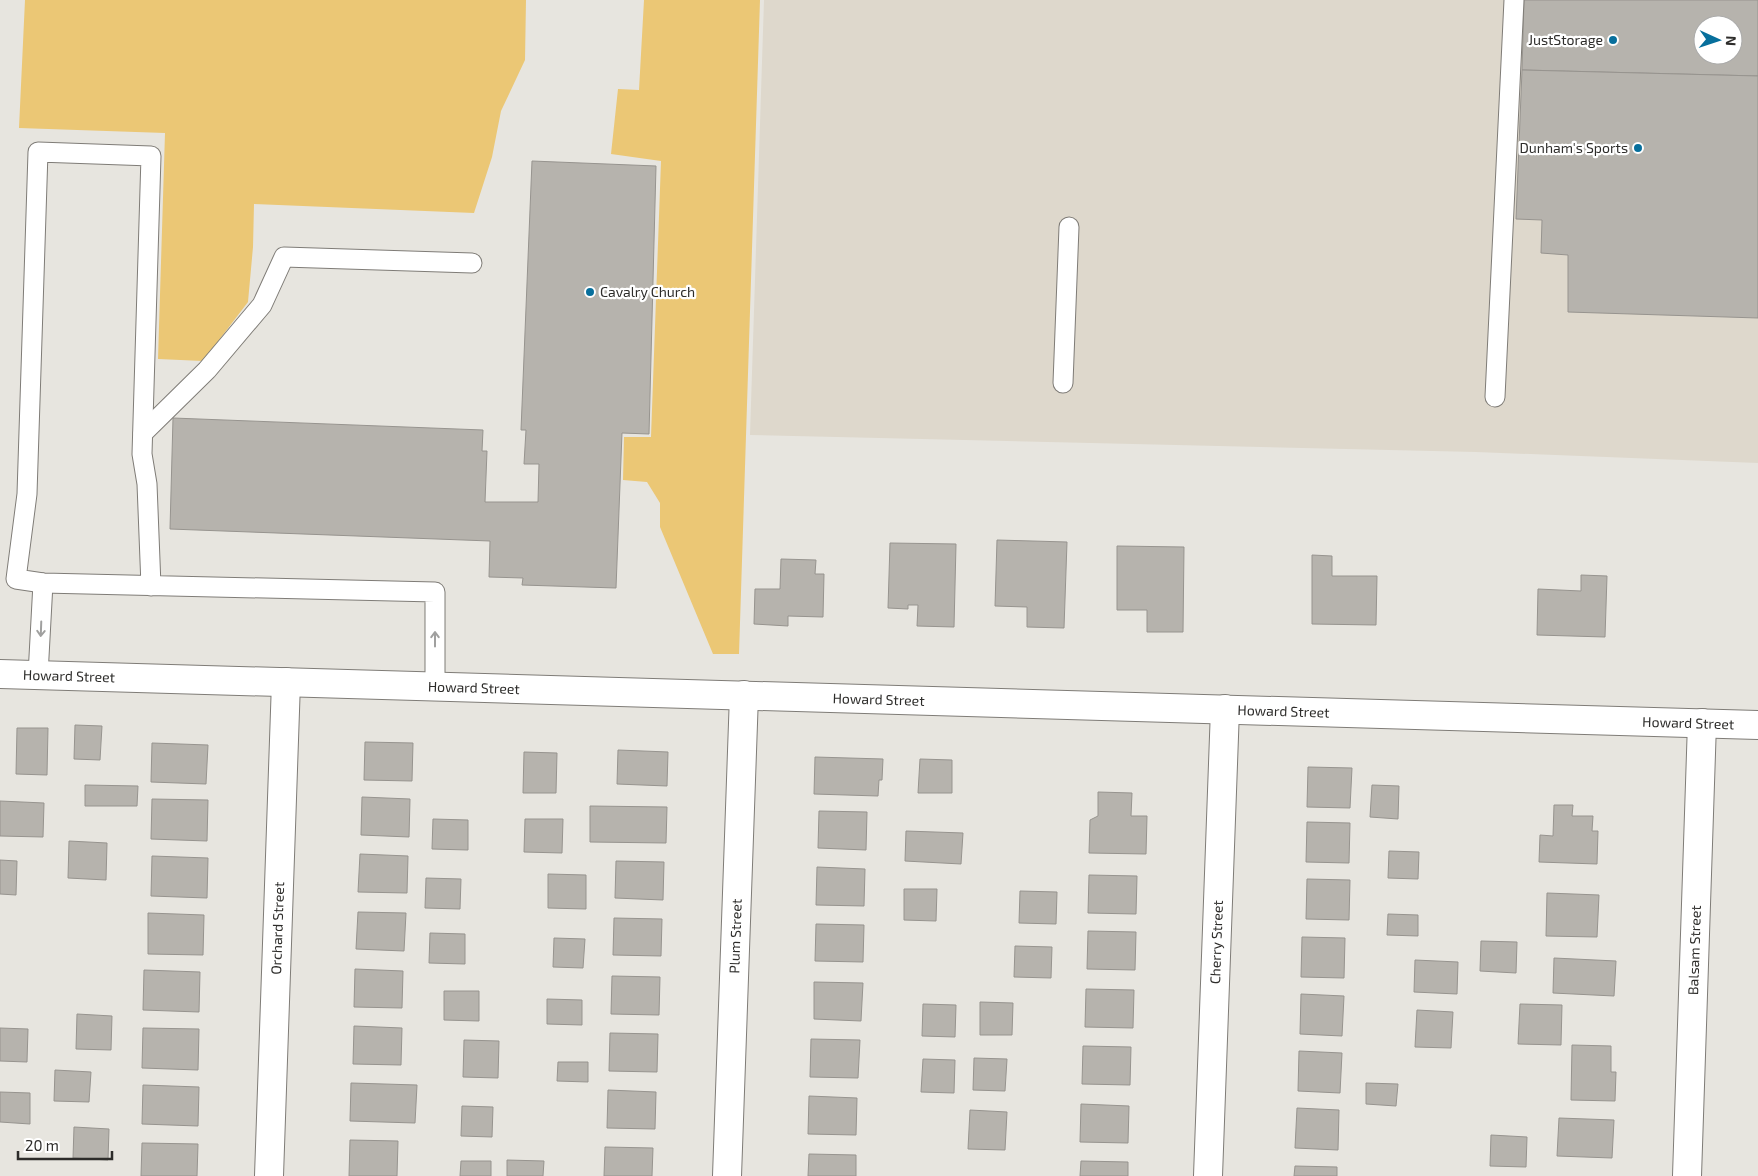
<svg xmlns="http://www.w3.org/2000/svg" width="1758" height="1176" font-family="'Exo 2',sans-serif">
<rect width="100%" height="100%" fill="#e7e5df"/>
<path fill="#ded8cc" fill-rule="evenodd" d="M764,0H1758V463L1476,452L750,435ZM1703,25H1733V55H1703Z"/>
<g fill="#ebc775">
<path d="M25,0H526L525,60L501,111L492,157L474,213L254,204L253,247L248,302L203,361L158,359L165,133L19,128Z"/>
<path d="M644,0H760L739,654H713L660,527V503L647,482L623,480L624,437H651L661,161L611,154L618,89L639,90Z"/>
</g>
<g fill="#b6b3ad" stroke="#97948f" fill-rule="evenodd">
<path d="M1524,0H1758V76L1522,70ZM1703,25H1733V55H1703Z"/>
<path d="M1522,70L1758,76V318L1568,312V255L1541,253L1542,220L1516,219Z"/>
<path d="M532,161L656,166L649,434L622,433L616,588L522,585L523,578L489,577L490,541L170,529L173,418L483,430L482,451H487L485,502H538L539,464H524L526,430H521Z"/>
<path d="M997,540L1067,542L1064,628L1027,627V607L995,606Z"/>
<path d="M890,543L956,544L954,627L917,626L918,605H908V609L888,608Z"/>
<path d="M1117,546L1184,547L1183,632H1147V610H1117Z"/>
<path d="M1312,555L1332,556V576H1377L1376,625L1312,624Z"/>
<path d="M781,559L816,560L815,574H824L823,617L788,616V626L754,624L755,589H780Z"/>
<path d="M1581,575L1607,576L1605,637L1537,635L1538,589L1581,591Z"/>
<path d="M75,725L102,726L100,760L74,759Z"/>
<path d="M17,728H48L47,775L16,774Z"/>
<path d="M365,742L413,743L412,781L364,780Z"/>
<path d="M152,743L208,745L206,784L151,782Z"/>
<path d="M618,750L668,752L667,786L617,784Z"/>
<path d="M524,752L557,753L556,793H523Z"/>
<path d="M815,757L883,759L882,780H879L878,796L814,794Z"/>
<path d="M920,759L952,760V793H918Z"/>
<path d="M1308,767L1352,768L1350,808L1307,807Z"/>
<path d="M85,785L138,786L137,806H85Z"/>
<path d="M1372,785L1399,786L1398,819L1370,817Z"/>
<path d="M1098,792L1132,793L1131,816H1147L1146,854L1089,853L1090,820L1098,816Z"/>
<path d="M362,797L410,799L409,837L361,835Z"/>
<path d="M152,799L208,800L207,841L151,839Z"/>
<path d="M0,801L44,803L43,837L0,836Z"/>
<path d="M1554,805H1573L1572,816H1593L1592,831H1598L1597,864L1539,862L1540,835L1553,836Z"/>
<path d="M590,806L667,807L666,843L590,842Z"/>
<path d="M819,811L867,812L866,850L818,848Z"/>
<path d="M433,819L468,820V850L432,849Z"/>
<path d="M525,819H563L562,853L524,852Z"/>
<path d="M1307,822L1350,823L1349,863L1306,862Z"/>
<path d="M906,831L963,833L961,864L905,861Z"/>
<path d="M69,841L107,843L106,880L68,878Z"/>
<path d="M1389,851L1419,852L1418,879L1388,878Z"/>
<path d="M360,854L408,856L407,893L358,892Z"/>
<path d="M152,856L208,858L207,898L151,896Z"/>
<path d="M0,860L17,861L16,895L0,894Z"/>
<path d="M616,861L664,862L663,900L615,898Z"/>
<path d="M817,867L865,869L864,906L816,905Z"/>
<path d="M548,874L586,875V909L548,908Z"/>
<path d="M1089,875L1137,876L1136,914L1088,913Z"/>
<path d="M426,878L461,879L460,909L425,908Z"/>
<path d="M1307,879L1350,880L1349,920L1306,919Z"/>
<path d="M904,889H937L936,921L904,920Z"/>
<path d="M1020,891L1057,892L1056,924L1019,923Z"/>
<path d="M1547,893L1599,895L1597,937L1546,936Z"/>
<path d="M358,912L406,913L404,951L356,949Z"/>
<path d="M148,913L204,915L203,955L148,954Z"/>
<path d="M1388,914L1418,915V936L1387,935Z"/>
<path d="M614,918L662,919L661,956L613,955Z"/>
<path d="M816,924L864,925L863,962L815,961Z"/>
<path d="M1088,931L1136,932L1135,970L1087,969Z"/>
<path d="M430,933L465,934V964L429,963Z"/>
<path d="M1302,937L1345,938L1344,978L1301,977Z"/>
<path d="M554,938L585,939L583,968L553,967Z"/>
<path d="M1481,941L1517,942L1516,973L1480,971Z"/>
<path d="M1015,946L1052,947L1051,978L1014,977Z"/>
<path d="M1554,958L1616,961L1614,996L1553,993Z"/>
<path d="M1415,960L1458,962L1457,994L1414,992Z"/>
<path d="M355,969L403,971L402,1008L354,1007Z"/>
<path d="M144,970L200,972L199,1012L143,1010Z"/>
<path d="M612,976L660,977L659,1015L611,1014Z"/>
<path d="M814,982L863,983L861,1021L814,1019Z"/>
<path d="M1086,989L1134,990L1133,1028L1085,1027Z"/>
<path d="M444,991H479V1021L444,1020Z"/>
<path d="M1301,994L1344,996L1342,1036L1300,1034Z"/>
<path d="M547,999L582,1000V1025L547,1024Z"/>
<path d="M980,1002L1013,1003L1012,1035H980Z"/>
<path d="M923,1004L956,1005L955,1037L922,1036Z"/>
<path d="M1520,1004L1562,1005L1561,1045L1518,1044Z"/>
<path d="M1417,1010L1453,1012L1451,1048L1415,1047Z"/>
<path d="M77,1014L112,1016L111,1050L76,1049Z"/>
<path d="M354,1026L402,1028L401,1065L353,1064Z"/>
<path d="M0,1028L28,1029L27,1062L0,1061Z"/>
<path d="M143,1028L199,1029L198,1070L142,1068Z"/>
<path d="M610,1033L658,1034L657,1072L609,1071Z"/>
<path d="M811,1039L860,1040L858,1078L810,1077Z"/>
<path d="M464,1040L499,1041L498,1078L463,1077Z"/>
<path d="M1572,1045L1611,1046V1072H1616L1615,1101L1571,1100Z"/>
<path d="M1083,1046L1131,1047L1130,1085L1082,1084Z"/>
<path d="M1299,1051L1342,1053L1340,1093L1298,1091Z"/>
<path d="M974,1058L1007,1059L1005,1091L973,1090Z"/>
<path d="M923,1059L955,1060L954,1093L921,1092Z"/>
<path d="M558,1062H588V1082L557,1081Z"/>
<path d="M55,1070L91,1072L89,1102L54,1101Z"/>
<path d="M351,1083L417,1085L415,1123L350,1121Z"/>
<path d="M1366,1083L1398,1084L1396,1106L1366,1104Z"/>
<path d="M143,1085L199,1087L198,1126L142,1124Z"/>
<path d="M608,1090L656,1092L655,1129L607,1128Z"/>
<path d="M0,1092L30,1093V1124L0,1122Z"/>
<path d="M809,1096L857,1098L856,1135L808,1134Z"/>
<path d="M1081,1104L1129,1106L1128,1143L1080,1142Z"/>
<path d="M462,1106L493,1107L492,1137L461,1136Z"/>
<path d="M1297,1108L1339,1110L1338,1150L1295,1148Z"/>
<path d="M970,1110L1007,1112L1005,1150L968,1149Z"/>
<path d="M1559,1118L1614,1120L1612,1158L1557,1156Z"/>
<path d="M74,1127L109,1129L108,1160L73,1158Z"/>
<path d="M1491,1135L1527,1137L1526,1167L1490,1166Z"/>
<path d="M350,1140L398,1141L397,1176H349Z"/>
<path d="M142,1143L198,1144L197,1176H141Z"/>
<path d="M605,1147L653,1148L652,1176H604Z"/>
<path d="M809,1154L856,1155V1176H808Z"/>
<path d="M507,1160L544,1161L543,1176H507Z"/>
<path d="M461,1161H491V1176H460Z"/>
<path d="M1081,1161L1128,1162V1176H1080Z"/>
<path d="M1295,1166L1337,1167V1176H1294Z"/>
</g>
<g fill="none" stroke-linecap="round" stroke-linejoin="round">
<defs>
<g id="service">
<path d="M1063,383L1069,227"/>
<path d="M1495,397L1514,0"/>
<path d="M143,433L207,370L262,305L284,257L472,263"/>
<path d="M151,586L147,484L142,454L151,156L38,152L27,494L16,579L43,583L435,592V686"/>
<path d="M38,675L43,583"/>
</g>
<g id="minor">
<path id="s1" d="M0,674L1758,725"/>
<path id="s2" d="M269,1176L286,682"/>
<path id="s3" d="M727,1176L744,695"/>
<path id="s4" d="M1208,1176L1225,709"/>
<path id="s5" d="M1687,1176L1702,723"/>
</g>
</defs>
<use href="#service" stroke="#7f7c77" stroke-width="21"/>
<use href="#minor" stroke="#7f7c77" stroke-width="30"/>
<use href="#service" stroke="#fff" stroke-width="19"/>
<use href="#minor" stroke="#fff" stroke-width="28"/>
</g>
<defs><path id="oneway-shaft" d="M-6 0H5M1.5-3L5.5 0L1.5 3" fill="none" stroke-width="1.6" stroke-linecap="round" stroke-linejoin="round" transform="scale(1.25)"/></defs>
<g stroke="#a0a09f">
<use href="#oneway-shaft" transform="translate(41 629) rotate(92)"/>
<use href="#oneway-shaft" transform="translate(435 639) rotate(-90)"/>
</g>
<g fill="#076f9c" stroke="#fff" stroke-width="2">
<circle cx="1613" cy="40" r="5"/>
<circle cx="1638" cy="148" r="5"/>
<circle cx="590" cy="292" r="5"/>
</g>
<g text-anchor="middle" stroke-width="4.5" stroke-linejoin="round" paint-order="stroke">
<g font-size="14" fill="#2d2c2a" stroke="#fff" text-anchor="end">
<text x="1603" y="45">JustStorage</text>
<text x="1628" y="153">Dunham's Sports</text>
<text x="600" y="297" text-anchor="start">Cavalry Church</text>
</g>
<g font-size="14" fill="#2d2c2a" stroke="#fff">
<text dy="5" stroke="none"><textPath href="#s1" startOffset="69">Howard Street</textPath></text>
<text dy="5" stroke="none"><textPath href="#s1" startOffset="474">Howard Street</textPath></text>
<text dy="5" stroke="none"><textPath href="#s1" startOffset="879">Howard Street</textPath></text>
<text dy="5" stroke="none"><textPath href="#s1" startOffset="1284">Howard Street</textPath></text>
<text dy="5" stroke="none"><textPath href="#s1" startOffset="1689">Howard Street</textPath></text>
<text dy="5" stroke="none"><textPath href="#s2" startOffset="248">Orchard Street</textPath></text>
<text dy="5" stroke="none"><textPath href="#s3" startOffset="240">Plum Street</textPath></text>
<text dy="5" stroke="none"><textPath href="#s4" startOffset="234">Cherry Street</textPath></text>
<text dy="5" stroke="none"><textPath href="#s5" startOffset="226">Balsam Street</textPath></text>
</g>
</g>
<g transform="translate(1718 40) rotate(93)"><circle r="24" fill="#ffffff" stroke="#ababaa"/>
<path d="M0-4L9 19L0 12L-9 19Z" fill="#076f9c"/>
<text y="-8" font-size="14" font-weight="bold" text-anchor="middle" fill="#2d2c2a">N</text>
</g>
<path d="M18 1151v8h94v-8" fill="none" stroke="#2d2c2a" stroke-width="2.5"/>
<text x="25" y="1151" font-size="15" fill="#2d2c2a" stroke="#ffffff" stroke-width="4" paint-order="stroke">20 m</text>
</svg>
